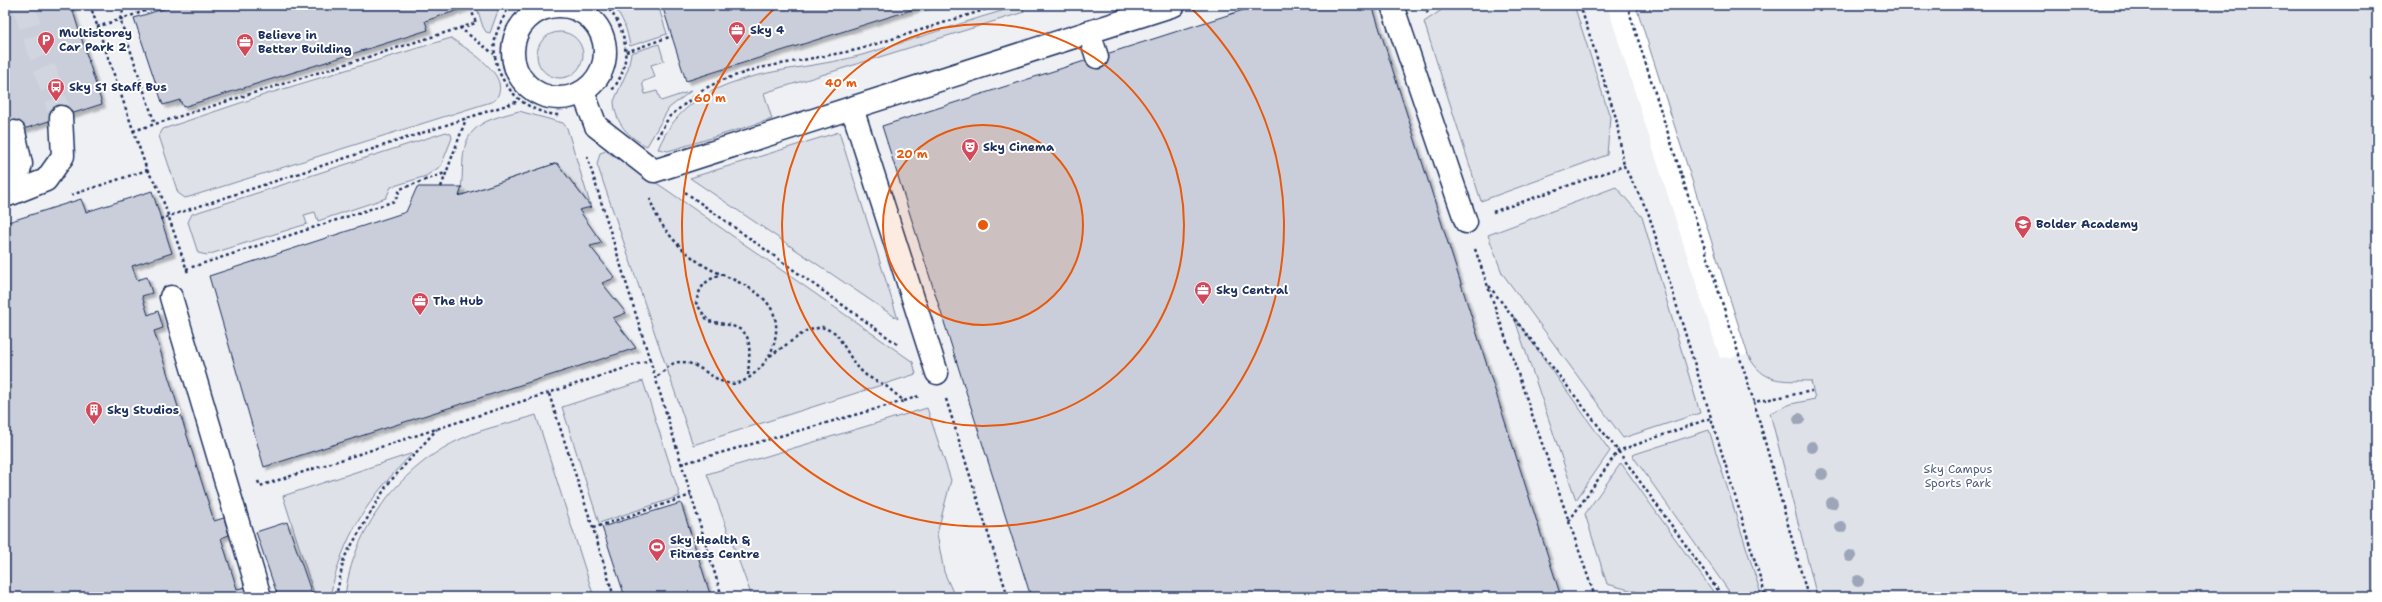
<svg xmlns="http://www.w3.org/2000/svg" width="2382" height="602" font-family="'Shantell Sans',sans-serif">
<defs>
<filter id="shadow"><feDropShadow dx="3.5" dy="3.5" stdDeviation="1" flood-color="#0004"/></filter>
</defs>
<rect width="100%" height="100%" fill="#fff"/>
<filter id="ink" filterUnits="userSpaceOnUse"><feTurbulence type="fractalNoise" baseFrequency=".025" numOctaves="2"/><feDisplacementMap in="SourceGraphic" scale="8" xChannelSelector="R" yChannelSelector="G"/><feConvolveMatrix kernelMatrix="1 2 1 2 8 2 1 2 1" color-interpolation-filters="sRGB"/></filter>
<g filter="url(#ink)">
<path fill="#eff0f4" d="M5,5H1607L1720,358L1748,355L1635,5H2339L2362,597H5Z"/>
<g fill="#dee1e7" stroke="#7c88a2">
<path d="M476,5H500L490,33L486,32L483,27Z"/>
<path d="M612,5H658L667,34L630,46C627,30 624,18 612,5Z"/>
<path d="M1022,5L1024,12L764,93L772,119L682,147L668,151L658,149C692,66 790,75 862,55C916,39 968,20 1022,5Z"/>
<path d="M1449,5H1574L1610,117L1607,155L1481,201L1424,22Z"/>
<path d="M1647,5H2377V597H1817L1770,413L1791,404L1815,399L1811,381C1782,380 1764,385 1748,355L1637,9Z"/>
<circle cx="560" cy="55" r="23"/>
<path d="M451,38C468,50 516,77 494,101L189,197L185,198L178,193L159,136L163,129L267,94Z"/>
<path d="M659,44L664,61L651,65L655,77L642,82L645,94L657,91L661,101L691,91L669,108L647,146C628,137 615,123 614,101L628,69L631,53Z"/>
<path d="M519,111L563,123L567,128L591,207L557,163L459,196C463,184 462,171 463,159C465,123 490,119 519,111Z"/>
<path d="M446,132L451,134L452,138L441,166L426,176L391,187L386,198L318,221L315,212L304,215L307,224L207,255L198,253L188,222L192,214Z"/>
<path d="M839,132L898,319L690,178Z"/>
<path d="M606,151L664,188L913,362L916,374L693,445L597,164L600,153Z"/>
<path d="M1616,187L1642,217L1700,413L1623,438L1502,273L1488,235Z"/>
<path d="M1514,317L1610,451L1576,500Z"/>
<path d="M643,381L680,496L599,523L562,407Z"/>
<path d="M927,408L951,480L937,534L944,572L955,597H752L707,474Z"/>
<path d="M536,415L594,597H345C352,529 402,465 463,438C486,427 513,423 536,415Z"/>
<path d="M1709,430L1762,597H1733L1632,455Z"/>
<path d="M413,453C370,496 342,536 330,597H315L283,496Z"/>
<path d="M1621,463L1717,597H1656L1607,584L1585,514Z"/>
</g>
<g fill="#caceda" stroke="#1b2f5e" filter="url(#shadow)">
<path d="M5,5H71L102,104L5,135Z"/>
<path d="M176,5H474L425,21L428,30L183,107L180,100L163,105L134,18Z"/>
<path d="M662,5H927L686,81Z"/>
<path d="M1259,5H1372L1561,597H1031L882,126Z"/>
<path d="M557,163L591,207L579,210L602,243L590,246L615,278L602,283L626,313L613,318L636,348L264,467L209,276L406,212L417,187H462L459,196Z"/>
<path d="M152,191L172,253L132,266L137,280L147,277L152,293L142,296L148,315L158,311L163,328L154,331L214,521L224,518L229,535L221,538L237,589L246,587L249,597H5V223L81,199L86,212Z"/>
<path d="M681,503L711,597H625L602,527Z"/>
<path d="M287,522L313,597H278L256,532Z"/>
</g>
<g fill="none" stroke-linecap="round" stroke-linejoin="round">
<path stroke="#d1d5df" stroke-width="22" stroke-dasharray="22 11" stroke-linecap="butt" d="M23,5L61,117"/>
<defs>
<g id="minor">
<path d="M1392,5L1466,222"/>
<circle cx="559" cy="52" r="46"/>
<path d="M1089,32L1097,57"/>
<path d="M583,92L596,126L654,171L1174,5"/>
<path d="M852,108L937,373"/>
<path d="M13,193L46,180L63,156L61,117"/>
<path d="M5,196L13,193L21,164L14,132"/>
<path d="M171,297L260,597"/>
</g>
</defs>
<use href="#minor" stroke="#1b2f5e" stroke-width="25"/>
<g stroke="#1b2f5e" stroke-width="2.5" stroke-dasharray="3 3" stroke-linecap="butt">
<path d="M90,5L147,170L159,189L188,273"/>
<path d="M125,5L120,19L155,124"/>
<path d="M509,5C505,17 497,27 495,40C490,78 522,114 560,115"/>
<path d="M605,5C627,27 634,64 612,90"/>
<path d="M1580,5L1616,118L1624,166"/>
<path d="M1627,5L1754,402L1812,391"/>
<path d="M1426,13L1436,5"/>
<path d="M97,27L163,5"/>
<path d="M460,28L476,23L470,6"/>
<path d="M626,52L672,36"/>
<path d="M133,131L460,28L494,54"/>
<path d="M657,138L669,117L702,90L722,80L759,68L857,50L1000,5"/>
<path d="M587,156L650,360"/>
<path d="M441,187L466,119"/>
<path d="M685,192L897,344"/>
<path d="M71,195L147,170"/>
<path d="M650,198C657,227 686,257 712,270C747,286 788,299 773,347C769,360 754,377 741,382C718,392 698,355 674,363C668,366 661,374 655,378"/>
<path d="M1493,212L1624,166L1648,212L1766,597"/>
<path d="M160,219L519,101"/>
<path d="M1475,249L1595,597"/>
<path d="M186,269L395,201L400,189L445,173"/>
<path d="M724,274C706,279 700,285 696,303L708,321C753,328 751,333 748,376"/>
<path d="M1489,286L1618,451L1723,597"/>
<path d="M770,356L806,331L822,327L836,333L856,366L867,376L886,386L904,401L919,396"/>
<path d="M549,394L593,528"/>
<path d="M946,399L1008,597"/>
<path d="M1754,402L1808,597"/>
<path d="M681,464L904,401"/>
<path d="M258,481L260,486L650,360L722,597"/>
<path d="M1569,521L1618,451L1711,418"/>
<path d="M336,597L344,558L387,485L437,429"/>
<path d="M614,597L593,528L691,495"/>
<path d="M1600,597L1614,594L1643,597"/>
</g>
<use href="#minor" stroke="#fff" stroke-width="22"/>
</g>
<g fill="#9da5b9">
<circle cx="1799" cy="419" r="6"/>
<circle cx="1812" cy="447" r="6"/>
<circle cx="1822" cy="474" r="6"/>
<circle cx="1832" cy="503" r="6"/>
<circle cx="1841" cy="527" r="6"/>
<circle cx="1850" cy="556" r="6"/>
<circle cx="1858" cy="581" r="6"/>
</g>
</g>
<circle cx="983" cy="225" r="100" fill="#e8590c" fill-opacity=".12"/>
<g fill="none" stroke="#e8590c" stroke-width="2">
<circle cx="983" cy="225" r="100"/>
<circle cx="983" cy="225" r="201"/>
<path d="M1190 7A301 301 0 1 1 776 7"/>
</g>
<defs>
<symbol id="office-pin" viewBox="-11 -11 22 30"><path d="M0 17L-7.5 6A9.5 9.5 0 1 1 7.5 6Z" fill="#d1495b" stroke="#fff"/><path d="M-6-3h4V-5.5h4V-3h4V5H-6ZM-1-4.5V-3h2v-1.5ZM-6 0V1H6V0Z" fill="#fff"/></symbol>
<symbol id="parking-pin" viewBox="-11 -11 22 30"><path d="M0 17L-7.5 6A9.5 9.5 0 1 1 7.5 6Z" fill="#d1495b" stroke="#fff"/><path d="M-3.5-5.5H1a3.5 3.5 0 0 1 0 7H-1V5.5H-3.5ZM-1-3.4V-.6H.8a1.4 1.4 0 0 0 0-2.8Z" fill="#fff"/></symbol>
<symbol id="bus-pin" viewBox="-11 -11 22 30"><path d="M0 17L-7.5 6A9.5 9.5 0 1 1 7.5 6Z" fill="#d1495b" stroke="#fff"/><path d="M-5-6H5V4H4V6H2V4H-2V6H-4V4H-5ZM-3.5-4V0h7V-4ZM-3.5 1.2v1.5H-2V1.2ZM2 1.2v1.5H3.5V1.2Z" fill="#fff"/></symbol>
<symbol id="theatre-pin" viewBox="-11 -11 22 30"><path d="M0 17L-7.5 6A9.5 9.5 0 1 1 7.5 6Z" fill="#d1495b" stroke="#fff"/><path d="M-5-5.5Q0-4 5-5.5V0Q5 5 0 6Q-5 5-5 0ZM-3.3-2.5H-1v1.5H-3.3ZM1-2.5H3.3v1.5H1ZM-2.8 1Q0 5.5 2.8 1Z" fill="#fff"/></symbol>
<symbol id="school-pin" viewBox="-11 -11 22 30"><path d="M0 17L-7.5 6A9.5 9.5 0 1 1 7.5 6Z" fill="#d1495b" stroke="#fff"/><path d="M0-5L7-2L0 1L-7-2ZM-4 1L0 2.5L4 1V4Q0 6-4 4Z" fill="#fff"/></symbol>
<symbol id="building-pin" viewBox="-11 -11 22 30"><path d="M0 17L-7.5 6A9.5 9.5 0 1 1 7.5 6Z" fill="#d1495b" stroke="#fff"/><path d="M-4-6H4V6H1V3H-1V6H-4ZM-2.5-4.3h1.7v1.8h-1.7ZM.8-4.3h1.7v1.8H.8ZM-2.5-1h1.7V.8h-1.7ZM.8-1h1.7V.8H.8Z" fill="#fff"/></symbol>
<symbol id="stadium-pin" viewBox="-11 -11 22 30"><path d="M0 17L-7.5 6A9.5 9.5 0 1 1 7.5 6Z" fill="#d1495b" stroke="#fff"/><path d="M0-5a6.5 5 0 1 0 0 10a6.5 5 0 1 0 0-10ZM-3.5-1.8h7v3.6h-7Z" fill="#fff"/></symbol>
</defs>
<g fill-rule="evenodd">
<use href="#office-pin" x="727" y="20" width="20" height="27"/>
<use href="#parking-pin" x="36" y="30" width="20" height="27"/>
<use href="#office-pin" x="235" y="32" width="20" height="27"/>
<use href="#bus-pin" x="46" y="77" width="20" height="27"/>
<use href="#theatre-pin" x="960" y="137" width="20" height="27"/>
<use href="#school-pin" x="2013" y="214" width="20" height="27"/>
<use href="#office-pin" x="1193" y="280" width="20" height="27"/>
<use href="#office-pin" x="410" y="291" width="20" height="27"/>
<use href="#building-pin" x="84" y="400" width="20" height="27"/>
<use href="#stadium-pin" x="647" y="537" width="20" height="27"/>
</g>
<g text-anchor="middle" stroke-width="4" stroke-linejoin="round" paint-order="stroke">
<g font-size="12" font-weight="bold" fill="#1b2f5e" stroke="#fff" text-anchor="start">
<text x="750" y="34">Sky 4</text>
<text x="59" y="37">Multistorey<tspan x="59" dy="14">Car Park 2</tspan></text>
<text x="258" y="39">Believe in<tspan x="258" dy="14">Better Building</tspan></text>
<text x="69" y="91">Sky S1 Staff Bus</text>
<text x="983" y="151">Sky Cinema</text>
<text x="2036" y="228">Bolder Academy</text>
<text x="1216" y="294">Sky Central</text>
<text x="433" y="305">The Hub</text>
<text x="107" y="414">Sky Studios</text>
<text x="670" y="544">Sky Health &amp;<tspan x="670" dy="14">Fitness Centre</tspan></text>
</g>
<g font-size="12" fill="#4c5c80" stroke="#fff">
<text x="1958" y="473">Sky Campus<tspan x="1958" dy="14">Sports Park</tspan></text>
</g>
</g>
<circle cx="983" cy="225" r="6" fill="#e8590c" stroke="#fff" stroke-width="2"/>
<g font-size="12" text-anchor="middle" font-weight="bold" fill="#e8590c" stroke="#fff" stroke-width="4" stroke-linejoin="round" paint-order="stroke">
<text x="841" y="87">40 m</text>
<text x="710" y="102">60 m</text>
<text x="912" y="158">20 m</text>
</g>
<rect width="2382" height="602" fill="none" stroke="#fff" stroke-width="20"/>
<rect x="10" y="10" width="2362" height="582" fill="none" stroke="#1b2f5e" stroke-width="1.5" filter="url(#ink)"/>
</svg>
